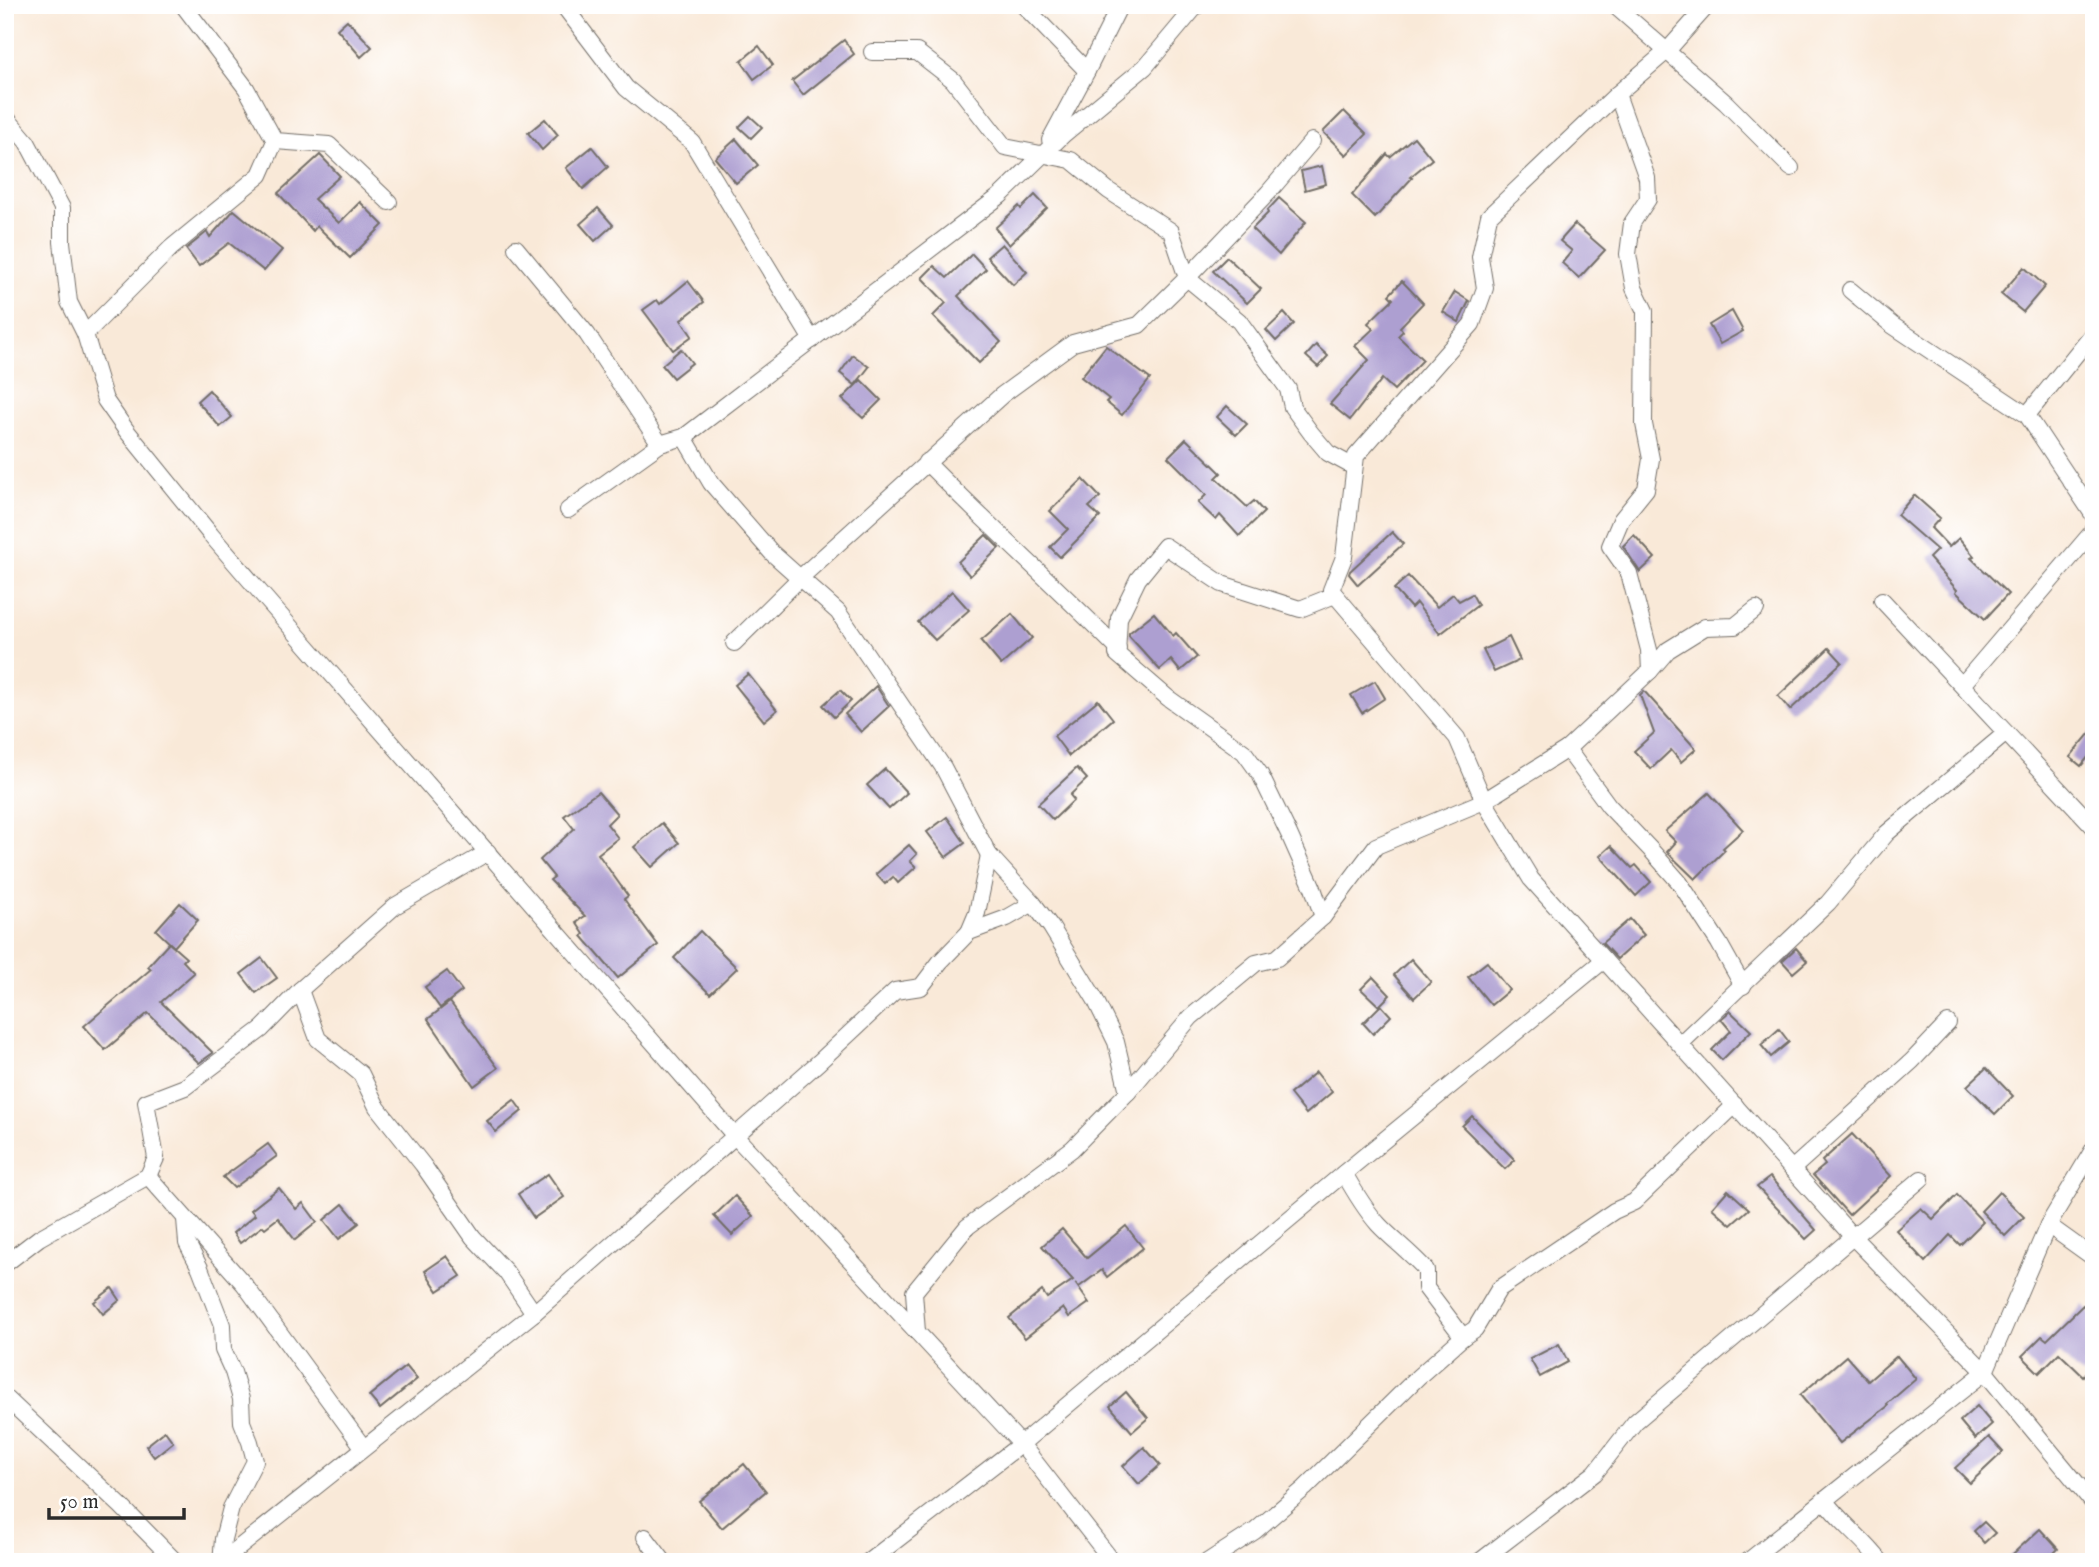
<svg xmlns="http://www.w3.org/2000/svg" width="2099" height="1567" font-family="'IM FELL English',serif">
<rect width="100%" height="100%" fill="#fff"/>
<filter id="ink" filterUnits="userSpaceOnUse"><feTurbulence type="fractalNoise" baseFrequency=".0143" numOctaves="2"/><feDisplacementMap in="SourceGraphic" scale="14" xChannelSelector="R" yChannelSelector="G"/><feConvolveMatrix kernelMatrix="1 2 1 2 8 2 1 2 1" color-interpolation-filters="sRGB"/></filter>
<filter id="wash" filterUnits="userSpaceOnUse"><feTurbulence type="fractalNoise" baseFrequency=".00686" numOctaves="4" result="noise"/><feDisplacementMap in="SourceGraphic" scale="28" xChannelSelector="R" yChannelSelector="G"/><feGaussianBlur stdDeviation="1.57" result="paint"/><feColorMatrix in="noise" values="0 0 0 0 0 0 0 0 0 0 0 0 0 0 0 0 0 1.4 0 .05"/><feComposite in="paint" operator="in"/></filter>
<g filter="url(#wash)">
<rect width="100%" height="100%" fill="#f9e9d8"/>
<g id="blocks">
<g fill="#ad9fd1">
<path d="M347,20L372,47L361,57L337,29Z"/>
<path d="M844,40L854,54L803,95L792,81Z"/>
<path d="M759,46L773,65L754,79L741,61Z"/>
<path d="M1344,111L1367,134L1346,155L1323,132Z"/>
<path d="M750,116L762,127L751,138L739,127Z"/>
<path d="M545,119L558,135L542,150L528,133Z"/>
<path d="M1414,137L1432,159L1410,177L1412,178L1375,218L1352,195L1387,154L1390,157Z"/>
<path d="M736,139L758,165L736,183L715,158Z"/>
<path d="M592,147L608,167L583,189L566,168Z"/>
<path d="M320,155L340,176L314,199L339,223L360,202L383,225L350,258L317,226L313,231L278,193Z"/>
<path d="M1322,166L1326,184L1305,190L1301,171Z"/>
<path d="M1035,195L1047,208L1009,245L995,228L1019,206L1021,209Z"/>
<path d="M1279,198L1306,222L1279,255L1252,229L1268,213L1267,211Z"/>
<path d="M598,208L613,225L595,241L580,224Z"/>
<path d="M234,210L282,250L264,271L229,243L199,266L186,249L207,232L210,237Z"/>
<path d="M1575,224L1605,250L1579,278L1562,263L1572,251L1560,241Z"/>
<path d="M1002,244L1027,272L1013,285L987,257Z"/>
<path d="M972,254L986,269L958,296L1001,342L979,363L933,316L946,303L922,278L934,266L947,278Z"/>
<path d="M1227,257L1261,289L1247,303L1213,271Z"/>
<path d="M2024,267L2045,286L2023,312L2001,294Z"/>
<path d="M688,281L704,302L681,320L692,336L673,350L643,310L657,300L660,304Z"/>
<path d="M1402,281L1423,303L1400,327L1403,331L1398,336L1423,360L1394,390L1382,379L1350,420L1330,404L1369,360L1355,346L1373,329L1368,323L1393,299L1389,295Z"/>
<path d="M1455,292L1469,301L1459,322L1443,312Z"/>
<path d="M1732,311L1743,331L1720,344L1709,325Z"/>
<path d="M1284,313L1294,324L1276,341L1266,330Z"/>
<path d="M1316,345L1328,356L1318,367L1306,356Z"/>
<path d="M1106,346L1150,379L1122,415L1106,402L1109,399L1081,377Z"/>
<path d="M681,349L692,363L673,378L662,365Z"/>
<path d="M853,355L869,367L855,385L840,373Z"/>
<path d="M861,380L881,400L863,418L842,399Z"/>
<path d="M209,390L232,417L220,427L197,401Z"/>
<path d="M1227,406L1247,424L1236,435L1217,417Z"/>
<path d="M1186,439L1221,473L1216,478L1247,507L1254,501L1264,512L1239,536L1220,515L1216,520L1198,503L1206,495L1168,457Z"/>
<path d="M1083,479L1100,497L1089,507L1100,517L1060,557L1050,547L1068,529L1050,511Z"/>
<path d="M1914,495L1940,518L1931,528L1949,547L1959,538L1974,556L1971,558L2008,594L1985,619L1956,592L1957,590L1929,558L1937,550L1897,515Z"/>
<path d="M1392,532L1403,544L1358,585L1349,574L1350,571Z"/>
<path d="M986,535L999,548L970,576L958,562Z"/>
<path d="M1634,535L1655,558L1640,572L1623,546Z"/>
<path d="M1408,576L1437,607L1453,594L1459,601L1472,594L1478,605L1440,634L1416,603L1411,608L1394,589Z"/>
<path d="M952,591L969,610L935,640L918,622Z"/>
<path d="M1154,613L1173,636L1176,633L1197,657L1180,671L1171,660L1160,670L1129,636V633Z"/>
<path d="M1012,614L1032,638L1001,665L981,641Z"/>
<path d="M1509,637L1520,660L1494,672L1483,650Z"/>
<path d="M1829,648L1842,662L1790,710L1778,696Z"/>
<path d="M748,674L777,710L764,721L735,685Z"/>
<path d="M1375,681L1385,698L1362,713L1351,695Z"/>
<path d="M876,686L889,706L861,732L845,714Z"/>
<path d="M840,690L851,701L834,717L823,705Z"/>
<path d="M1644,691L1696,749L1681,762L1671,750L1651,769L1634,751L1654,733L1640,695Z"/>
<path d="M1098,700L1113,719L1069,756L1054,736Z"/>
<path d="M2094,728V750L2081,766L2070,757Z"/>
<path d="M1077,768L1087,779L1070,795L1074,800L1053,820L1038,804Z"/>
<path d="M885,769L907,793L889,809L867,785Z"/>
<path d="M598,792L617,814L607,824L618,838L598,854L628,896L624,899L658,945L618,978L582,936L584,934L576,922L585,916L550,880L554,877L540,860L574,829L564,816Z"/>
<path d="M1709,793L1743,830L1723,848L1725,850L1695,879L1667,852L1676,842L1665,831Z"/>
<path d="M947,817L965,843L946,857L927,832Z"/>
<path d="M662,823L679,843L652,867L634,847Z"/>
<path d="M909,845L917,854L910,861L916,867L898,883L893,877L885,884L876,874Z"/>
<path d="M1611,846L1632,868L1636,865L1651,882L1636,896L1600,856Z"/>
<path d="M180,903L198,920L174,947L156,930Z"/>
<path d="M1630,919L1644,935L1617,959L1602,943Z"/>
<path d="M700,931L737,968L710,994L674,958Z"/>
<path d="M169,943L186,958L183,961L194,973L161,1002L213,1053L199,1063L148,1013L105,1050L84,1026L151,969L148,966Z"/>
<path d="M1796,948L1807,961L1793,973L1782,961Z"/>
<path d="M262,958L277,978L256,993L241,974Z"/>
<path d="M1411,959L1431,982L1414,998L1394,975Z"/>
<path d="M1487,962L1509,990L1491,1005L1468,977Z"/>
<path d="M447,971L462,991L440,1008L425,987Z"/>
<path d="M1373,977L1390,995L1379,1006L1361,989Z"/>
<path d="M450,1002L498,1068L474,1086L428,1019Z"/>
<path d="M1381,1005L1391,1016L1373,1034L1363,1023Z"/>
<path d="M1730,1011L1751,1031L1722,1060L1712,1050L1731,1031L1721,1019Z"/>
<path d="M1779,1029L1789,1042L1771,1057L1761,1045Z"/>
<path d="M1986,1068L2013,1096L1995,1114L1967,1086Z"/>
<path d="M1316,1072L1332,1092L1306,1114L1290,1094Z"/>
<path d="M514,1100L522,1111L496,1132L487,1121Z"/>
<path d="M1472,1116L1515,1160L1505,1169L1462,1126Z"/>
<path d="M1852,1134L1891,1176L1849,1215L1813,1175L1825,1165L1822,1161Z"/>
<path d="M268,1144L277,1156L234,1188L223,1177Z"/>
<path d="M548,1174L564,1197L534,1218L518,1194Z"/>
<path d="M1770,1177L1816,1230L1806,1239L1757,1187Z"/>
<path d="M279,1188L296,1209L303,1203L317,1222L295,1240L278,1218L265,1228L263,1226L240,1243L233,1233L255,1215L251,1210Z"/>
<path d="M1728,1190L1749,1209L1731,1225L1712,1208Z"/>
<path d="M1999,1192L2024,1217L2005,1236L1981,1211Z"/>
<path d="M1957,1195L1983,1222L1960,1245L1950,1235L1925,1262L1896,1230L1921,1208L1933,1219Z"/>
<path d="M735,1196L753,1216L732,1235L714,1216Z"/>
<path d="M343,1204L359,1223L339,1239L324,1220Z"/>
<path d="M1126,1226L1143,1248L1107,1277L1102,1270L1079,1287L1075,1283L1089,1303L1069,1317L1063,1308L1025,1338L1009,1318L1042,1291L1047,1298L1073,1280L1042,1246L1062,1229L1087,1258Z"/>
<path d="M447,1256L461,1276L438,1291L425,1271Z"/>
<path d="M112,1288L120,1300L103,1314L94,1302Z"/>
<path d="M2083,1305L2094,1317V1364L2083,1376L2059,1353L2039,1373L2022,1356L2042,1336L2047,1340Z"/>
<path d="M1559,1344L1568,1362L1540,1377L1530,1359Z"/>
<path d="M1846,1356L1868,1381L1897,1356L1916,1379L1887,1404L1888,1406L1840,1443L1800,1395Z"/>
<path d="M406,1366L417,1379L380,1409L369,1396Z"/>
<path d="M1126,1392L1148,1418L1132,1432L1110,1406Z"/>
<path d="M1977,1406L1992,1424L1975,1439L1960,1421Z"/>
<path d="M165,1431L173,1442L154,1457L146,1446Z"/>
<path d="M1989,1437L2003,1452L1970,1483L1955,1468Z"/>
<path d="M1144,1447L1160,1465L1139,1484L1123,1466Z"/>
<path d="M744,1464L766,1491L722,1528L699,1501Z"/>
<path d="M1984,1522L1995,1533L1984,1543L1974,1531Z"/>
<path d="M2040,1529L2058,1549L2045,1562H2004Z"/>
</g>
</g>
</g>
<g filter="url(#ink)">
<use href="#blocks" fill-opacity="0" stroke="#736e68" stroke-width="2"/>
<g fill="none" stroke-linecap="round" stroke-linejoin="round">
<defs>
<g id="minor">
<path d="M563,5L626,88L692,142L812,340"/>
<path d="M1023,5L1087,71L1050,140"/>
<path d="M1614,5L1726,103L1791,168"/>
<path d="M1087,71L1120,5"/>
<path d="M1617,94L1647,178L1648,199L1632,223L1628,254L1634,288L1645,311L1644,424L1651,459L1646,489L1621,520L1610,546L1629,573L1649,650L1650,671"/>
<path d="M5,116L27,142L62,208V242L69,302L85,334L105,400L126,430L211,535L266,599L735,1136L1021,1444L1113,1562"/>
<path d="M275,141L329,145L389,202"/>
<path d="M1312,141L1268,193L1187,278L1239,321L1288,389L1292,407L1311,433L1328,453L1354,467"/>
<path d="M516,248L587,334L660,444"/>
<path d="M1850,290L1892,325L2027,415L2094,516"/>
<path d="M85,334L171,248L260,175L275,141L246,88L183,5"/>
<path d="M2027,415L2094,332"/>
<path d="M684,437L711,483L772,553L838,612L943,767L989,855L1033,903L1051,927L1095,999L1116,1042L1128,1092"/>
<path d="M926,462C989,526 1055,585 1118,649"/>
<path d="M568,510L660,444L684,437L1000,196L1064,134L1145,67L1197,5"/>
<path d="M1882,600L2094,827"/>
<path d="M734,643L800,578L1002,395L1073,343L1139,325L1187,278L1171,231L1109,191L1071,160L1005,147L953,80L917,52H872"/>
<path d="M1962,685L2094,530"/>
<path d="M1567,749L1609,806L1650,849L1680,883L1719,943L1743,986"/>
<path d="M1323,917L1313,888L1289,834L1260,774L1244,752L1168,698L1117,654L1119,618L1138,579L1165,546L1222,584L1300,609L1335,595"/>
<path d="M969,932L977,913L989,855"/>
<path d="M1604,960L1531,879L1484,801L1457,738L1331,590L1344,557L1356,456L1472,324L1485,288L1480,257L1489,216L1617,94L1667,51L1708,5"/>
<path d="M300,990L318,1039L361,1074L377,1107L423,1165L473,1237L506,1272L534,1313"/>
<path d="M1680,1044L1828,903L1887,833L2006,733"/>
<path d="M1792,1169L1912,1061L1948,1023"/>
<path d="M1344,1173C1354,1191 1364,1208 1378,1224C1393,1240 1411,1253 1426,1270V1288L1463,1337"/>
<path d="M148,1176L244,1284L363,1447"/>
<path d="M185,1219L187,1243L200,1268L222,1325L223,1350L233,1372L241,1399L242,1422L250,1442L255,1461L231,1508L223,1539L221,1562"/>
<path d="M2048,1225L2094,1258"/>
<path d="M5,1264L39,1238L148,1176L156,1158L146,1102L185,1087L262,1029L300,990L395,906L488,852"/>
<path d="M917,1332L914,1292L967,1227L1072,1149L1128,1092L1191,1017L1256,963L1277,958L1323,917L1376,846L1484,801L1567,749L1650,671L1668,650L1705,627L1735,626L1756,609"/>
<path d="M5,1397L121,1506L176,1562"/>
<path d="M1824,1500C1842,1524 1864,1539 1881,1562"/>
<path d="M645,1537L664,1562"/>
<path d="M221,1562L534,1313L819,1062L895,991L921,987L940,962L969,932L1007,918L1033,903"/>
<path d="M868,1562L1021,1444L1344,1173L1604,960L1853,1237L1985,1372L2094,1504"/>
<path d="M1207,1562L1255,1531L1305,1488L1418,1377L1463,1337L1475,1329L1499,1289L1614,1211L1634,1202L1735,1105"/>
<path d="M1479,1562L1595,1473L1635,1422L1921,1179"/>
<path d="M1747,1562L1985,1372L2048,1225L2094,1148"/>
</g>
</defs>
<use href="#minor" stroke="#736e68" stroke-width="18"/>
<use href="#minor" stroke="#fff" stroke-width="16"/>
</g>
</g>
<rect width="2099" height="1567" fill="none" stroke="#fff" stroke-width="28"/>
<path d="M49 1508v10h135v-10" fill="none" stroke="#2b2b2b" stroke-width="3.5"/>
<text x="60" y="1508" font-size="21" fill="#2b2b2b" stroke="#ffffff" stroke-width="5" paint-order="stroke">50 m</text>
</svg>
